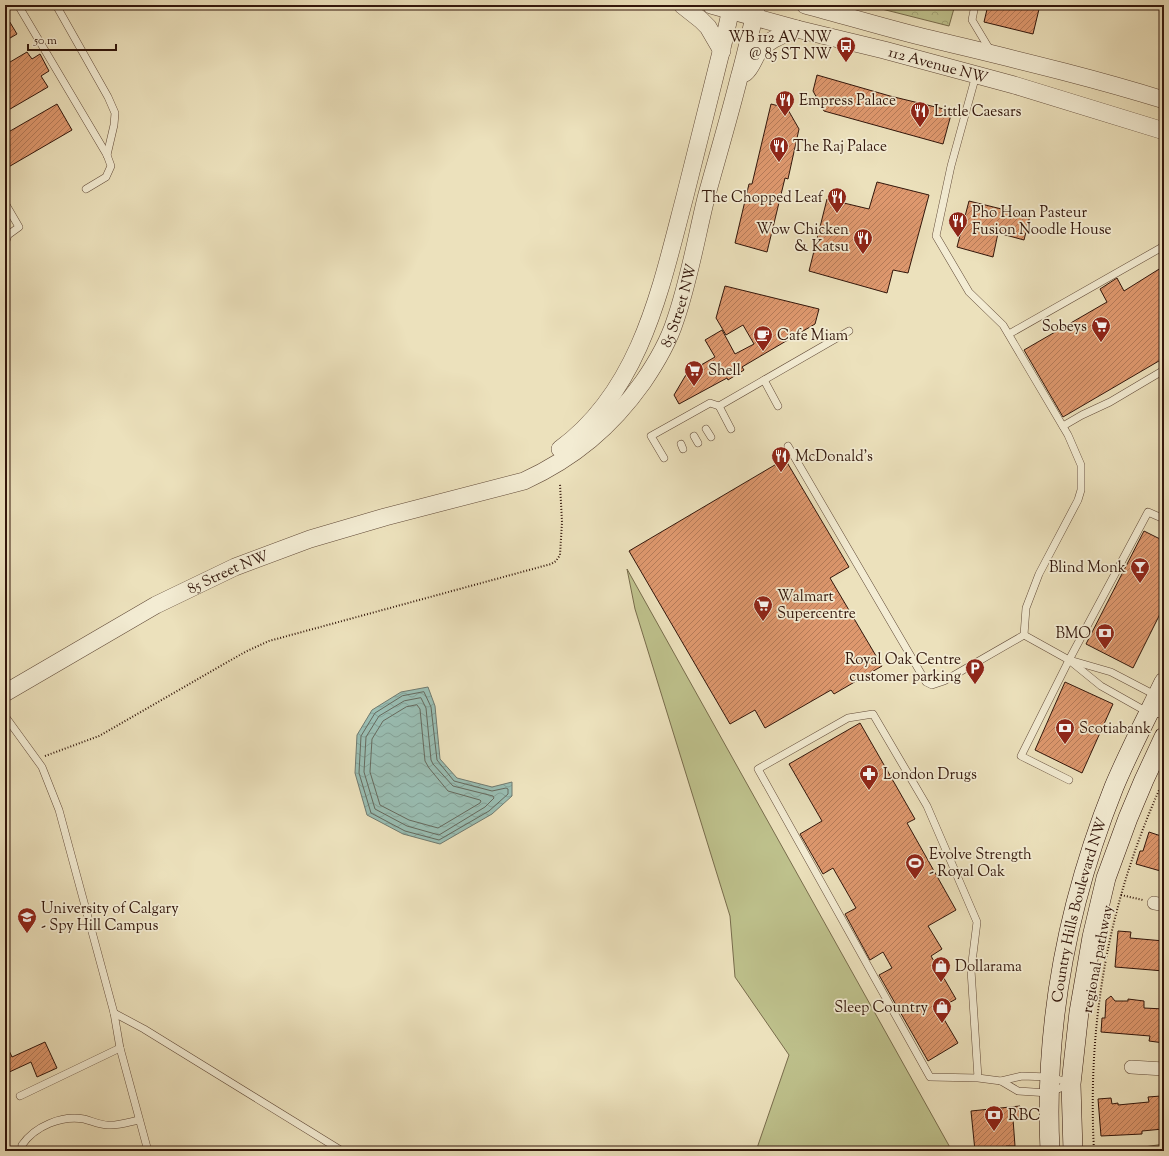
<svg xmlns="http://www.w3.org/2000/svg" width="1169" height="1156" font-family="'Sorts Mill Goudy',serif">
<defs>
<pattern id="park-crowns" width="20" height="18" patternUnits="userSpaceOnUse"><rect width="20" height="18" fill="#bec18c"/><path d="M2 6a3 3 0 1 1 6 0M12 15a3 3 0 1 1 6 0" fill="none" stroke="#a4a577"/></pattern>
<pattern id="water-waves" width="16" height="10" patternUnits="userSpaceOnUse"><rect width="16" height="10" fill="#99bdb2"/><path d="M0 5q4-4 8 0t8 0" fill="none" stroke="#84a298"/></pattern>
<pattern id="building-hatch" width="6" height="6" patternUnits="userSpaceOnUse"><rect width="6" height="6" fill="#de986e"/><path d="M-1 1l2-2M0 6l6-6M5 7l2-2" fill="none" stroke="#b57b59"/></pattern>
</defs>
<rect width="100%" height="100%" fill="#ece1bc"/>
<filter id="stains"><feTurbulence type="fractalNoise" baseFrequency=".005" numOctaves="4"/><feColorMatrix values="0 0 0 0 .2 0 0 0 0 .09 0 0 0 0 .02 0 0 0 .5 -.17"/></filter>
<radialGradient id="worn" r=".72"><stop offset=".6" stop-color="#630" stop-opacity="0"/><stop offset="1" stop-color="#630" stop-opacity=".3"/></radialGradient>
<path fill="#bec18c" stroke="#786c4c" d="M627,569L952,1151H756L789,1055L735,977L730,916L635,609Z"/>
<g fill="url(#park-crowns)" stroke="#786c4c">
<path d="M866,5H955L949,26Z"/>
<path d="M1164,1144V1151H1117Z"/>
</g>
<path fill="url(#water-waves)" stroke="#707a6f" d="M428,687L435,706L440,759L457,778L492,787L512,782V796L492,814L440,844L403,834L367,815L355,773L357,735L372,710L401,692Z"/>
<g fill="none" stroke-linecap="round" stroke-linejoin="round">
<g stroke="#666a5e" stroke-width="1">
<path d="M424,692L431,707L437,760L454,781L492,791L506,788L508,789V794L489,811L439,840L405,831L371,813L359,773L361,736L375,713L402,696Z"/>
<path d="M421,698L426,708L431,760L433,764L453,786L493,796L494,798L485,807L439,835L407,826L375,809L364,772L366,737L379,716L404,701Z"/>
<path d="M417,705L420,709L425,761L429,768L448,791L480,800L481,801L480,803L438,828L409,820L380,805L370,772L372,739L383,721L406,707Z"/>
</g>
</g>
<g fill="url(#building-hatch)" stroke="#32160b">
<path d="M988,5H1040L1033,34L984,22Z"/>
<path d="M5,14L17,34L5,41Z"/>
<path d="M27,52L32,59L40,54L49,71L41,76L48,87L5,112V65Z"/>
<path d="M817,75L890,96L952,111L943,144L824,111L813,91Z"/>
<path d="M57,104L72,130L5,169V134Z"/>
<path d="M771,104L787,108L799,129L788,179L785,178L767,252L735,243L749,184H752Z"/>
<path d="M877,182L929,195L908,273L893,270L887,293L809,271L827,199L869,209Z"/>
<path d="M969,201L1030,216L1024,240L998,233L993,257L957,247Z"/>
<path d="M1164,266V358L1063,417L1024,350L1107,302L1100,289L1117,278L1124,291Z"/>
<path d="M725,286L819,309L815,324L742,367L744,370L728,380L727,378L679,404L674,395L687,373L715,357L705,340L722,330L735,354L754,344L743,325L726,335L716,318Z"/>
<path d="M785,459L849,567L830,578L882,666L834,694L831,690L765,728L755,710L730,724L629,551Z"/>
<path d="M1144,531L1164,541V606L1133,668L1086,644Z"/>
<path d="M1065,682L1113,704L1082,773L1035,750Z"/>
<path d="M860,723L915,819L907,823L956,910L928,926L942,949L931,956L956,999L938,1009L958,1043L928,1061L879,975L892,968L883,952L870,960L845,914L856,908L833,868L823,874L800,834L822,821L789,764Z"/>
<path d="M1149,832L1164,837V872L1136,864L1140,851H1143Z"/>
<path d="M1118,931L1131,932L1130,938L1164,941V971L1115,967Z"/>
<path d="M1111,996L1115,1001H1128V999L1144,1001V1008L1164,1009V1043L1149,1041L1150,1036L1101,1032L1102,1018H1105L1106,1000Z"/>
<path d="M5,1042L12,1057L45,1042L57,1068L37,1077L31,1062L5,1074Z"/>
<path d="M1161,1096L1163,1129L1142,1131V1134L1101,1136L1098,1099L1111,1098L1112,1104L1118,1103V1105L1149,1102L1148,1097Z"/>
<path d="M1020,1106V1118L1013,1119L1015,1146H1006V1149L975,1151L971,1111Z"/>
</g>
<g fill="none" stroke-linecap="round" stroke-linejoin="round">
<defs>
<g id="service">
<path d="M18,5L107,155L111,166L106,177L86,189"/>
<path d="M56,5L108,97L115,113L114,125L107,155"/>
<path d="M975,5L972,20L990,50"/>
<path d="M976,75L951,166L936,236L969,292L1003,325L1068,435L1081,465V490L1078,500L1039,574L1026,608L1024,635"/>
<path d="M5,203L19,227L8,235L5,244"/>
<path d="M1009,334L1164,246"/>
<path d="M764,380L778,406"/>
<path d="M1063,426L1082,415L1110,402L1164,370"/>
<path d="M706,429L711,437"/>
<path d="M731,429L719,406L849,331"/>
<path d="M694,436L698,443"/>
<path d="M681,444L683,449"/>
<path d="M788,446L926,682L932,685L944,681L1024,635"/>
<path d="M664,458L651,436L710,403L719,406"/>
<path d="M1024,635L1069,660L1101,686L1149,713L1164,714"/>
<path d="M1073,661L1111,672L1157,696L1164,704"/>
<path d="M5,716L42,767L59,810L114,1013L120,1048L148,1151"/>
<path d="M1069,780L1021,756L1069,660L1148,512L1164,519"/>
<path d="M114,1013L144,1029L342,1151"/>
<path d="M978,1078L930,1077L758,769L848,718L873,714L927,806L977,922L971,970L978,1078L1001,1081L1018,1091L1049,1093L1069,1084"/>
<path d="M1001,1081L1022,1076L1049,1077L1071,1083"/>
<path d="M20,1096L120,1048"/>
<path d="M22,1145C35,1126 62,1115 84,1119C92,1121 100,1125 108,1125C118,1126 129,1122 139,1120"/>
</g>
<g id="minor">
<path d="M1154,903L1164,905"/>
<path d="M1131,1067L1164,1069"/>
</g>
<g id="tertiary">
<path d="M682,5L701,20L708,27L722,51"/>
<path id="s1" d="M711,5L797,29L884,50L1014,85L1164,131"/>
<path d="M805,5C847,16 889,29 931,39C1009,58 1087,76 1164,100"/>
<path d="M745,73C751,68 753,61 757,54C767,40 782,35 797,29"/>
<path d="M560,449C641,390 661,287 685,196C697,148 709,100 721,52C725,37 728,21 732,5"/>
<path id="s2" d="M5,693L156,605L235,567L310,539L385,517L524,481C574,458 611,427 643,382C656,363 668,343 675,321C689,281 696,239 706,198C717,158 729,118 739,78C746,54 751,29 757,5"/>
</g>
<g id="secondary">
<path id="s3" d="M1050,1151C1044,1026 1068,902 1114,787C1129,751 1147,717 1164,682"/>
<path d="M1073,1151L1071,1084L1079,1012L1092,937L1106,878L1128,818L1144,780L1164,737"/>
</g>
</defs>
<use href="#service" stroke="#604937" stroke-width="8"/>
<use href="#minor" stroke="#604937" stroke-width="14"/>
<use href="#tertiary" stroke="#604937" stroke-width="18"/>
<use href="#secondary" stroke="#32160b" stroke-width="20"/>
<g stroke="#32160b" stroke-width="2" stroke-dasharray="1 2" stroke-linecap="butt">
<path d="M45,756L99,736L245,652L269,641L551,564L556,561L560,555L562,522L560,484"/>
<path d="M1121,895L1143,900"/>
<path d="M1094,1151C1087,1019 1109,899 1164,779"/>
</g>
<use href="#service" stroke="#f3ecd3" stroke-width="7"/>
<use href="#minor" stroke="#f3ecd3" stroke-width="13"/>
<use href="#tertiary" stroke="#f3ecd3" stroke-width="17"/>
<use href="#secondary" stroke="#f3ecd3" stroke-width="19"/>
</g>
<defs>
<symbol id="bus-pin" viewBox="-11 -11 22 30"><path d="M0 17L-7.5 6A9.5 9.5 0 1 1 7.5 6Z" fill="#8f2418" stroke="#f3ecd3"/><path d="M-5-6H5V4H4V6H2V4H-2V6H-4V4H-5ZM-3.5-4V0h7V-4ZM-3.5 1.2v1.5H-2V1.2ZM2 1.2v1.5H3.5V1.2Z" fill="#fff"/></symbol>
<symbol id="restaurant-pin" viewBox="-11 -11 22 30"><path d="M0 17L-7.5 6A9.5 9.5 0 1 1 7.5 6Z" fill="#8f2418" stroke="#f3ecd3"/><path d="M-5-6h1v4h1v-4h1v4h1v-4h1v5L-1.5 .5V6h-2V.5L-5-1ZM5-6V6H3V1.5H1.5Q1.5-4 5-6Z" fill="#fff"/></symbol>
<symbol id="supermarket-pin" viewBox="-11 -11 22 30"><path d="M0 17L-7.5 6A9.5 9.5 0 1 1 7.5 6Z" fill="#8f2418" stroke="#f3ecd3"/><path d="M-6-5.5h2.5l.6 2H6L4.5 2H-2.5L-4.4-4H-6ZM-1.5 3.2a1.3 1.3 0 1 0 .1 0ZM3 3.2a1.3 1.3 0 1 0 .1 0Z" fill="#fff"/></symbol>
<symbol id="cafe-pin" viewBox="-11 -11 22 30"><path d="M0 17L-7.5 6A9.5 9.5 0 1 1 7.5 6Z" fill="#8f2418" stroke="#f3ecd3"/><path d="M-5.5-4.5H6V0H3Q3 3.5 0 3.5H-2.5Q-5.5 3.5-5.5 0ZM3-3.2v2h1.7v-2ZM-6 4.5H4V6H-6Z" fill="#fff"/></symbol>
<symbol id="bar-pin" viewBox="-11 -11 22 30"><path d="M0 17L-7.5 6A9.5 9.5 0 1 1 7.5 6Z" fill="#8f2418" stroke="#f3ecd3"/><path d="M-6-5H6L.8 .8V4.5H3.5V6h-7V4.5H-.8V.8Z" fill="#fff"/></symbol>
<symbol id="bank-pin" viewBox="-11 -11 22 30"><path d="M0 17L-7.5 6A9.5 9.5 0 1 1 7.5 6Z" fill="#8f2418" stroke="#f3ecd3"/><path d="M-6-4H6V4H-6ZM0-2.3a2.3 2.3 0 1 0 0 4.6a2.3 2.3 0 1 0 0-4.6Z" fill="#fff"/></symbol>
<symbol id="parking-pin" viewBox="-11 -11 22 30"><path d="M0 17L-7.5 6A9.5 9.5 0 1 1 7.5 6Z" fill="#8f2418" stroke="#f3ecd3"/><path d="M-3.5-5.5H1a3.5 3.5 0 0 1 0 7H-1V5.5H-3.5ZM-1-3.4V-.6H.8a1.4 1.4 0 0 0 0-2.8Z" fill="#fff"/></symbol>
<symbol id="pharmacy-pin" viewBox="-11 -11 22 30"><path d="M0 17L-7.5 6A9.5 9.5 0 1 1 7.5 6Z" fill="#8f2418" stroke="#f3ecd3"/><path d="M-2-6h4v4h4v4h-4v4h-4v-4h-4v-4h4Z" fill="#fff"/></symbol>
<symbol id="stadium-pin" viewBox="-11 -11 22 30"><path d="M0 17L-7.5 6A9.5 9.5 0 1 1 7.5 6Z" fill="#8f2418" stroke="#f3ecd3"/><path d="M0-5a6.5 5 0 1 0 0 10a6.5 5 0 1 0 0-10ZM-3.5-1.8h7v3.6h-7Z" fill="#fff"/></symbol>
<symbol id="university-pin" viewBox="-11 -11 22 30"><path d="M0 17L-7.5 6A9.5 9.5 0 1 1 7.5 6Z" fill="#8f2418" stroke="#f3ecd3"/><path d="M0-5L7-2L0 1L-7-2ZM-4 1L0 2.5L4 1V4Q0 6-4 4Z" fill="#fff"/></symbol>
<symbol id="shop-pin" viewBox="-11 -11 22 30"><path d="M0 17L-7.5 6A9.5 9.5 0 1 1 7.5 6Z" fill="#8f2418" stroke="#f3ecd3"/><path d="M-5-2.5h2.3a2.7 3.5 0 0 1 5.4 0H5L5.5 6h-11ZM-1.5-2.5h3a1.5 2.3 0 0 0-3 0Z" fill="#fff"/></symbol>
</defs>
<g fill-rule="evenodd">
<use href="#bus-pin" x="835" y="35" width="22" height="30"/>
<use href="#restaurant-pin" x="774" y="89" width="22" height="30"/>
<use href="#restaurant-pin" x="909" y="100" width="22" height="30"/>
<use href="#restaurant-pin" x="768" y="135" width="22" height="30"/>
<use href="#restaurant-pin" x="826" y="186" width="22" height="30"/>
<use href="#restaurant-pin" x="947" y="210" width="22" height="30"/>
<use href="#restaurant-pin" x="852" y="227" width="22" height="30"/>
<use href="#supermarket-pin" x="1090" y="315" width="22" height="30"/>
<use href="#cafe-pin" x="752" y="324" width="22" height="30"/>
<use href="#supermarket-pin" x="683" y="359" width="22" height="30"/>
<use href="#restaurant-pin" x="770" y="445" width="22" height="30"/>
<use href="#bar-pin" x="1129" y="556" width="22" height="30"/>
<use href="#supermarket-pin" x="752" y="594" width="22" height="30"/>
<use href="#bank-pin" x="1094" y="622" width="22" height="30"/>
<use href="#parking-pin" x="964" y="657" width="22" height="30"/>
<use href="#bank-pin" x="1054" y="717" width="22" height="30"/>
<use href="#pharmacy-pin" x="858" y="763" width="22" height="30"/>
<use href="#stadium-pin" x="904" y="852" width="22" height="30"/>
<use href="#university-pin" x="16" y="906" width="22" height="30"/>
<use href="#shop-pin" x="930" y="955" width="22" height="30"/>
<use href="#shop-pin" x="931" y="996" width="22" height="30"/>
<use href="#bank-pin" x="983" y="1104" width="22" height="30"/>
</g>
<g text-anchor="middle" stroke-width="3.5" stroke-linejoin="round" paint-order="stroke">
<g font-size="15" fill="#32160b" stroke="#f3ecd3" text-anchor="start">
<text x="832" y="42" text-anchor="end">WB 112 AV NW<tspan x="832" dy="17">@ 85 ST NW</tspan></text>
<text x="799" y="105">Empress Palace</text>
<text x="934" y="116">Little Caesars</text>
<text x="793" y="151">The Raj Palace</text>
<text x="823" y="202" text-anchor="end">The Chopped Leaf</text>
<text x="972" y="217">Pho Hoan Pasteur<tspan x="972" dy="17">Fusion Noodle House</tspan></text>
<text x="849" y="234" text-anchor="end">Wow Chicken<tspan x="849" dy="17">&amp; Katsu</tspan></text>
<text x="1087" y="331" text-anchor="end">Sobeys</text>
<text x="777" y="340">Cafe Miam</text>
<text x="708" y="375">Shell</text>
<text x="795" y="461">McDonald's</text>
<text x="1126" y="572" text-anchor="end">Blind Monk</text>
<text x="777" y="601">Walmart<tspan x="777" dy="17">Supercentre</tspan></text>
<text x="1091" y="638" text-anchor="end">BMO</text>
<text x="961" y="664" text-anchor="end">Royal Oak Centre<tspan x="961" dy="17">customer parking</tspan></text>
<text x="1079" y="733">Scotiabank</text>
<text x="883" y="779">London Drugs</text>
<text x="929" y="859">Evolve Strength<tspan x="929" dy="17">- Royal Oak</tspan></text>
<text x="41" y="913">University of Calgary<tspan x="41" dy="17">- Spy Hill Campus</tspan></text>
<text x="955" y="971">Dollarama</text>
<text x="928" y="1012" text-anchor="end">Sleep Country</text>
<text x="1008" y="1120">RBC</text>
</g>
<g font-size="15" fill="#32160b" stroke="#f3ecd3">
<text dy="5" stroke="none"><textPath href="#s1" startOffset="235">112 Avenue NW</textPath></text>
<text dy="5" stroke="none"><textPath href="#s2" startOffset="806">85 Street NW</textPath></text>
<text dy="5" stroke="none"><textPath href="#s2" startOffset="254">85 Street NW</textPath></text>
<text dy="5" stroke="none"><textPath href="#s3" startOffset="244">Country Hills Boulevard NW</textPath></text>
<text transform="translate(1097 959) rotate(-79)" y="5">regional pathway</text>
</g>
</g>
<rect width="1169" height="1156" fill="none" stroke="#ece1bc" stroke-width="20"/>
<rect x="6" y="6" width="1157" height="1144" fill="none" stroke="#32160b" stroke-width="2"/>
<rect x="10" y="10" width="1149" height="1136" fill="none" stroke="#32160b"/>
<path d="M28 44v6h88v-6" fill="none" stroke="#32160b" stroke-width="2"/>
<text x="34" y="44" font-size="12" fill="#32160b" stroke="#f3ecd3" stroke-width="3" paint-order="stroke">50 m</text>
<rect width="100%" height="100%" filter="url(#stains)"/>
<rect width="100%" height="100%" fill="url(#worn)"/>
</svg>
